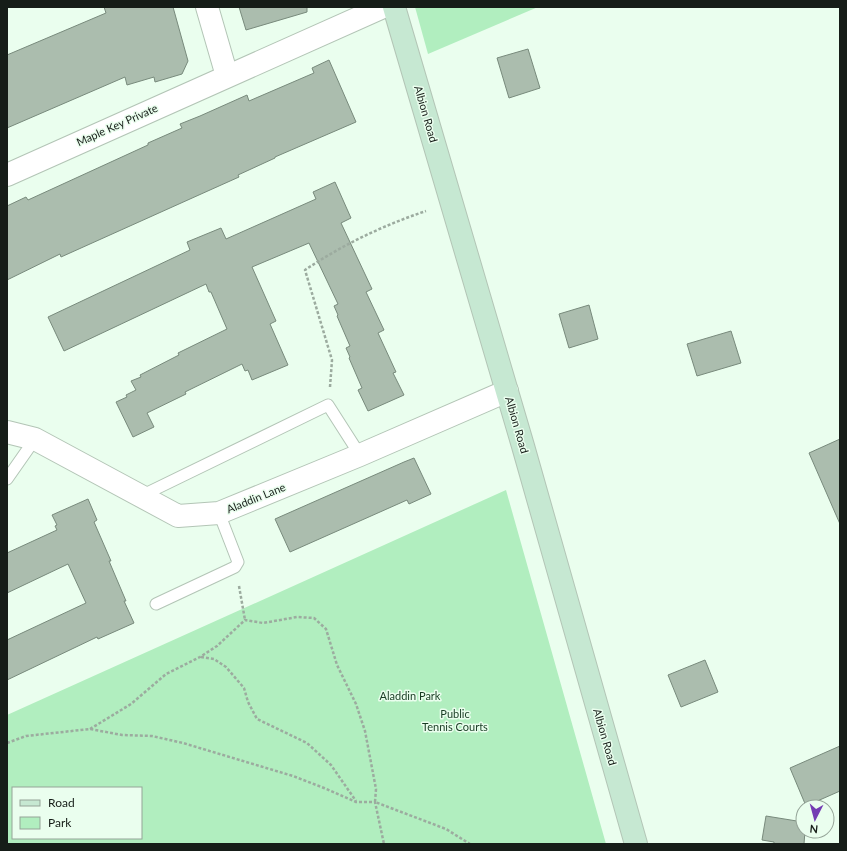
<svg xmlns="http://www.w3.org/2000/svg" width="847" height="851" font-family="Lato,sans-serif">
<rect width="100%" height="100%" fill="#eafeee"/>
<g fill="#b1eebf" fill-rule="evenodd">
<path d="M415,7H538L428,54Z"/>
<path d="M506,490L606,844H7V715ZM13,788H141V838H13Z"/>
</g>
<g fill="#abbdae" stroke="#788a7c">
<path d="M104,7H173L188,61L182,74L155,82L154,77L127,85L125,77L7,128V55L106,13Z"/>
<path d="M239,7H307V12L246,30Z"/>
<path d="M528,49L540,88L509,98L497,58Z"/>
<path d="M329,60L356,122L275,157V158L238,175L239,177L210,190L61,257L60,254L7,280V206L26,197L28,200L148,145V143L182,128L180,124L200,116L247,95L249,101L314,73L312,68Z"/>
<path d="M335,182L351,218L341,223L372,289L366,292L384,330L378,333L396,372L393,373L404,395L368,411L358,390L362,388L349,358L350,357L346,348L350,346L337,316L338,315L334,306L338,304L309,243L252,267L276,321L270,324L288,365L252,380L248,370L245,371L242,364L185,392L186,394L147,413L154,427L133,437L116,402L127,397L126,395L136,390L131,381L141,377L140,375L179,355L178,353L227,329L211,292H209L206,284L64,351L48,317L190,250L187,242L221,228L226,239L316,199L313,192Z"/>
<path d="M589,305L598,339L569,348L559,314Z"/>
<path d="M731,331L741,363L697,376L687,344Z"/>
<path d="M840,439V524L809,453Z"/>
<path d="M414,458L431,494L409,504L407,500L290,552L275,519L404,462Z"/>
<path d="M88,499L97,520L94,522L111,561H109L126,601H124L134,623L98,639L97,637L7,680V640L86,603L68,564L7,593V553L57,530L55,526L57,525L52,515Z"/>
<path d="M705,660L718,692L681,707L668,675Z"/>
<path d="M840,746V791L806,806L790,768Z"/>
<path d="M766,816L803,822V831H805L804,844H774V842L762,840Z"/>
</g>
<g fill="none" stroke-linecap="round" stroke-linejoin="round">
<defs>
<g id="lane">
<path d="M7,479L35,439"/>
<path d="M141,496L328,405L360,455"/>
<path d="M156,604L235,567L238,562L219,513"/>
</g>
<g id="street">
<path d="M207,7L227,76"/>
<path d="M7,175L383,7"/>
<path d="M7,432L35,439L178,516L219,513L360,455L507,391"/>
</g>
<path id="secondary" d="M394,7L523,446L636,844"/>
</defs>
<use href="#lane" stroke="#b3c5b6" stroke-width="13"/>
<use href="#street" stroke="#b3c5b6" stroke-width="24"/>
<use href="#secondary" stroke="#b3c5b6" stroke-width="24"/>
<g stroke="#9cab9f" stroke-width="2.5" stroke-dasharray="3 2" stroke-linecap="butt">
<path d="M330,387L332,360L305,270C342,245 384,225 426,211"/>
<path d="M239,586L245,620"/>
<path d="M201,657L214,659L226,667L244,688L248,702L257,719L307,743L331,765L356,801"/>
<path d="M90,729L131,704L166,674L200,657L217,646L245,620L263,623L297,617L314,618L326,629L337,665L356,704L365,731L376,789L375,802L446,829L470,844"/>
<path d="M7,743L26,736L90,729L122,735L152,736L183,743L293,776L324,788L356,802H375L384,844"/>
</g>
<use href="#lane" stroke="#fff" stroke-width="11"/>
<use href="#street" stroke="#fff" stroke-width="22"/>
<use href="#secondary" stroke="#c6e8d2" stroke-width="22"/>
</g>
<g text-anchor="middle" stroke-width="3" stroke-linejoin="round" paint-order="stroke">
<g font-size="11" fill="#161d18" stroke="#eafeee">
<text transform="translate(426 114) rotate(74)" y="4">Albion Road</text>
<text transform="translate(117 125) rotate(-24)" y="4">Maple Key Private</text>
<text transform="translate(517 425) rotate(74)" y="4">Albion Road</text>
<text transform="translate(256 498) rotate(-22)" y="4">Aladdin Lane</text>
<text transform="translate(605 737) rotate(74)" y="4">Albion Road</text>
</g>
<g font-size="11" fill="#183c23" stroke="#eafeee">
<text x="410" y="700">Aladdin Park</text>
<text x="455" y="718">Public<tspan x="455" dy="13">Tennis Courts</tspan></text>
</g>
</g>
<rect width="847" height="851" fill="none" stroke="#161d18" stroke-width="16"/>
<rect x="12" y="787" width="130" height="52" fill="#eafeee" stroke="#95a498"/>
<rect x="20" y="800" width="20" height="6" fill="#c6e8d2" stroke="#95a498"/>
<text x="48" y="807" font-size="12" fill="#161d18">Road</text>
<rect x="20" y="817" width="20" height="12" fill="#b1eebf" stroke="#95a498"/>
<text x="48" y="827" font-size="12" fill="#161d18">Park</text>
<g transform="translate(815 819) rotate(186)"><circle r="19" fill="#eafeee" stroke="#95a498"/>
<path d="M0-3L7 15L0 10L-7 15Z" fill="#743db3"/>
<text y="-6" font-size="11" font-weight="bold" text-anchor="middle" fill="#161d18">N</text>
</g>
</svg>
